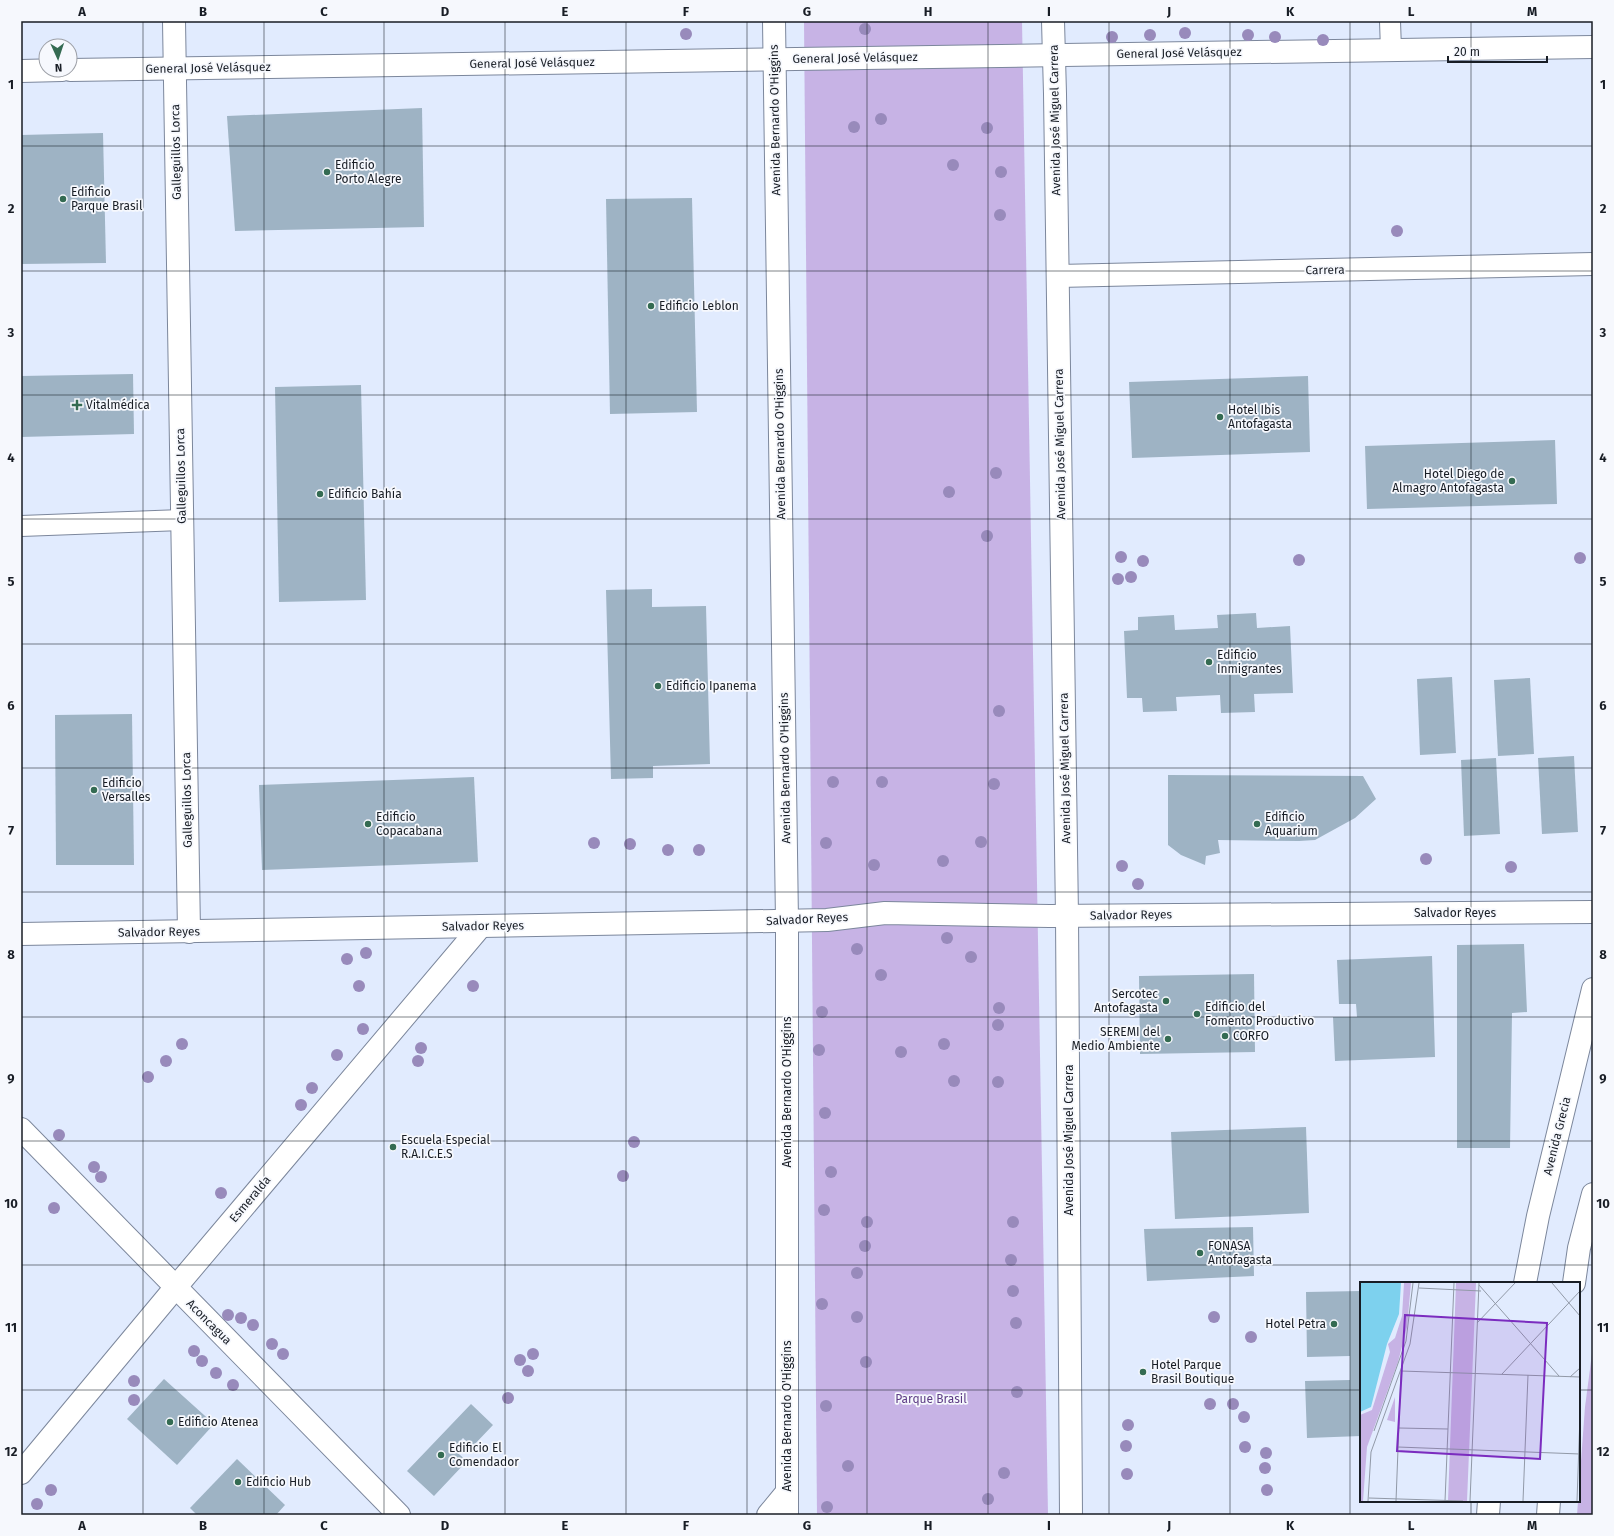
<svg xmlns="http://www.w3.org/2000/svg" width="1614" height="1536" font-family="'Fira Sans',sans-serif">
<rect width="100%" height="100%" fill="#e1ebfe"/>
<g fill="#c7b3e5">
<path d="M804,21H1022L1048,1515H817Z"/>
<path d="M1593,1346V1515H1577L1585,1407Z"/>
</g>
<g fill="#9eb3c4">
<path d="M422,108L424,227L235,231L227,116Z"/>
<path d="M103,133L106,263L21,264V135Z"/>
<path d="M692,198L697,412L610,414L606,199Z"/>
<path d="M133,374L134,434L21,437V376Z"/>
<path d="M1308,376L1310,452L1132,458L1129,382Z"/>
<path d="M361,385L366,600L279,602L275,387Z"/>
<path d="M1555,440L1557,504L1367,509L1365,446Z"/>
<path d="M652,589V607L706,606L710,764L653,766V778L611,779L606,590Z"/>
<path d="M1256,613L1257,628L1290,626L1293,693L1254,694L1255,712L1221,713L1220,695L1176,697L1177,711L1143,712L1142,698H1127L1124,631L1138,630V617L1174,615L1175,630L1218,628L1217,615Z"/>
<path d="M1452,677L1456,753L1420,755L1417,679Z"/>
<path d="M1530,678L1534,754L1498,756L1494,680Z"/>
<path d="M132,714L134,865H56L55,715Z"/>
<path d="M1574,756L1578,832L1542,834L1538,758Z"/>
<path d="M1496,758L1500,834L1464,836L1461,760Z"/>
<path d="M1168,775L1363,776L1376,799L1355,818L1315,840L1299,841L1218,840L1220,853L1206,856L1205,865L1181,855L1168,845Z"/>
<path d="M474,777L478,862L262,870L259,785Z"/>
<path d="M1524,944L1527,1012L1512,1013L1510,1148H1457V945Z"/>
<path d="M1432,956L1435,1057L1335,1061L1333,1017H1357L1356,1004H1339L1337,960Z"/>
<path d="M1254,974L1255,1052L1140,1054L1139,976Z"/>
<path d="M1306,1127L1309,1213L1175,1219L1171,1132Z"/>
<path d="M1253,1227L1254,1276L1147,1281L1144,1229Z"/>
<path d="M1361,1291V1436L1307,1438L1305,1381L1350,1380V1356L1307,1357L1306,1292Z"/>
<path d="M164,1379L214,1424L177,1465L127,1419Z"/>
<path d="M471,1404L493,1425L472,1447L463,1438L453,1449L467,1461L434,1496L407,1471Z"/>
<path d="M237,1459L285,1505L276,1515H197L190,1508Z"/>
</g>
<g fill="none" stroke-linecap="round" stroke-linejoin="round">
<defs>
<g id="lane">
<path d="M1390,21L1391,50"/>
<path d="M21,526L182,520"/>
</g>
<g id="street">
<path d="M174,21L189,932"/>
<path d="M70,70L1593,47"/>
<path d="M21,71L62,70"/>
<path d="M1058,276L1593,264"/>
<path d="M21,1129L399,1515"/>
<path d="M21,1473L175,1288L481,926"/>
<path d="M768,1515L787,1492"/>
</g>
<g id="secondary">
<path d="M774,21L787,921V1515"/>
<path d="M1053,21L1055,94L1067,916L1071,1515"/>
<path d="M21,934L827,920L885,913L1050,916L1593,912"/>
</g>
<g id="highway">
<path d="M1525,1283L1538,1216L1593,989"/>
<path d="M1574,1283L1579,1248L1593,1194"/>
<path d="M1488,1515L1489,1501"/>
<path d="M1548,1515L1549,1501"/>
</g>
</defs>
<use href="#lane" stroke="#7c879c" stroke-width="22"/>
<use href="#street" stroke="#7c879c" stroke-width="24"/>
<use href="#secondary" stroke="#7c879c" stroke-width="24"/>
<use href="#highway" stroke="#7c879c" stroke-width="24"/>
<use href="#lane" stroke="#fff" stroke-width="20"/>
<use href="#street" stroke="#fff" stroke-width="22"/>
<use href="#secondary" stroke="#fff" stroke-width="22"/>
<use href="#highway" stroke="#fff" stroke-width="22"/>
</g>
<g fill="#988abb">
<circle cx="865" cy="29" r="6"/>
<circle cx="1185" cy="33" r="6"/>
<circle cx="686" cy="34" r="6"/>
<circle cx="1150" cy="35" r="6"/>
<circle cx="1248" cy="35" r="6"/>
<circle cx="1112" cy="37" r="6"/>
<circle cx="1275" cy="37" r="6"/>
<circle cx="1323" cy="40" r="6"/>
<circle cx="881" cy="119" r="6"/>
<circle cx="854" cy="127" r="6"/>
<circle cx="987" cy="128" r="6"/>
<circle cx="953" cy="165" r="6"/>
<circle cx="1001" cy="172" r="6"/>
<circle cx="1000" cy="215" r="6"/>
<circle cx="1397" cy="231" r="6"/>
<circle cx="996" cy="473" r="6"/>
<circle cx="949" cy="492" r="6"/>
<circle cx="987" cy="536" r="6"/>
<circle cx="1121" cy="557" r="6"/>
<circle cx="1580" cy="558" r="6"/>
<circle cx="1299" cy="560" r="6"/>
<circle cx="1143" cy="561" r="6"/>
<circle cx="1131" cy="577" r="6"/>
<circle cx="1118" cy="579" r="6"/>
<circle cx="999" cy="711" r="6"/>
<circle cx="833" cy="782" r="6"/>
<circle cx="882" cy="782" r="6"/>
<circle cx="994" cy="784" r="6"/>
<circle cx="981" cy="842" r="6"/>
<circle cx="594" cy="843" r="6"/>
<circle cx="826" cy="843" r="6"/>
<circle cx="630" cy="844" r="6"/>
<circle cx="668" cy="850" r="6"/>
<circle cx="699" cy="850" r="6"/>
<circle cx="1426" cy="859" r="6"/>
<circle cx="943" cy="861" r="6"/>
<circle cx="874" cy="865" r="6"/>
<circle cx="1122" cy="866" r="6"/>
<circle cx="1511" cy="867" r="6"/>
<circle cx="1138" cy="884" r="6"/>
<circle cx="947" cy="938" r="6"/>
<circle cx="857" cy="949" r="6"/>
<circle cx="366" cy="953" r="6"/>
<circle cx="971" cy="957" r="6"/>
<circle cx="347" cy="959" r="6"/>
<circle cx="881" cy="975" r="6"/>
<circle cx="359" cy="986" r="6"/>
<circle cx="473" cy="986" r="6"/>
<circle cx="999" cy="1008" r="6"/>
<circle cx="822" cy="1012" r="6"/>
<circle cx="998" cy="1025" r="6"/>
<circle cx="363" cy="1029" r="6"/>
<circle cx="182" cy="1044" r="6"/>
<circle cx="944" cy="1044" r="6"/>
<circle cx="421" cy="1048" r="6"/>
<circle cx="819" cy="1050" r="6"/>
<circle cx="901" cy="1052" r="6"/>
<circle cx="337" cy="1055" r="6"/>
<circle cx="166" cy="1061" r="6"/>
<circle cx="418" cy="1061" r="6"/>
<circle cx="148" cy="1077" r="6"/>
<circle cx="954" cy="1081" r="6"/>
<circle cx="998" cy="1082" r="6"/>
<circle cx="312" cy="1088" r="6"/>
<circle cx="301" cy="1105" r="6"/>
<circle cx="825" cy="1113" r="6"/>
<circle cx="59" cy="1135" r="6"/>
<circle cx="634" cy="1142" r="6"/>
<circle cx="94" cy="1167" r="6"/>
<circle cx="831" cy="1172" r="6"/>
<circle cx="623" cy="1176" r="6"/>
<circle cx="101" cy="1177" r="6"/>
<circle cx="221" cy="1193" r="6"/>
<circle cx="54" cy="1208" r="6"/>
<circle cx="824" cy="1210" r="6"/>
<circle cx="867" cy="1222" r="6"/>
<circle cx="1013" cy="1222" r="6"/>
<circle cx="865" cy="1246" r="6"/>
<circle cx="1011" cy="1260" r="6"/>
<circle cx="857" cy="1273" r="6"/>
<circle cx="1013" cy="1291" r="6"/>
<circle cx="822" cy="1304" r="6"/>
<circle cx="228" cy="1315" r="6"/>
<circle cx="857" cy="1317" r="6"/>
<circle cx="1214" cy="1317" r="6"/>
<circle cx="241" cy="1318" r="6"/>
<circle cx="1016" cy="1323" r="6"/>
<circle cx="253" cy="1325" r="6"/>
<circle cx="1251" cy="1337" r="6"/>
<circle cx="272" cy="1344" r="6"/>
<circle cx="194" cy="1351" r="6"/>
<circle cx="283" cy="1354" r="6"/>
<circle cx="533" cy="1354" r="6"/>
<circle cx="520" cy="1360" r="6"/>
<circle cx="202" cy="1361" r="6"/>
<circle cx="866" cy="1362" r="6"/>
<circle cx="528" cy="1371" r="6"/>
<circle cx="216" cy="1373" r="6"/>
<circle cx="134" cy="1381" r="6"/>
<circle cx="233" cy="1385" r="6"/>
<circle cx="1017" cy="1392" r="6"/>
<circle cx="508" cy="1398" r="6"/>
<circle cx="134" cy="1400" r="6"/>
<circle cx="1210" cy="1404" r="6"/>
<circle cx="1233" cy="1404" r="6"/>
<circle cx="826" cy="1406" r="6"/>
<circle cx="1244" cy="1417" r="6"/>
<circle cx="1128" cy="1425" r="6"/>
<circle cx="1126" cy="1446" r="6"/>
<circle cx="1245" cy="1447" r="6"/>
<circle cx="1266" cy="1453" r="6"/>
<circle cx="848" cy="1466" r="6"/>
<circle cx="1265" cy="1468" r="6"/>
<circle cx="1004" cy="1473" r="6"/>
<circle cx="1127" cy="1474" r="6"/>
<circle cx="51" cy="1490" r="6"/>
<circle cx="1267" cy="1490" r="6"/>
<circle cx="988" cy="1499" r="6"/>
<circle cx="37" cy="1504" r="6"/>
<circle cx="827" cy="1507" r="6"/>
</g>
<path fill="none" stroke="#181d25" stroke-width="1" stroke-opacity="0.55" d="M143,21V1515M264,21V1515M384,21V1515M505,21V1515M626,21V1515M747,21V1515M867,21V1515M988,21V1515M1109,21V1515M1230,21V1515M1350,21V1515M1471,21V1283M21,146H1593M21,271H1593M21,395H1593M21,519H1593M21,644H1593M21,768H1593M21,892H1593M21,1017H1593M21,1141H1593M21,1265H1593M21,1390H1361M1579,1390H1593M1471,1501V1515"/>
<g fill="#346b52" stroke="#f6f8fd" stroke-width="1.5">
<circle cx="327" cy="172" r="4"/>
<circle cx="63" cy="199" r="4"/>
<circle cx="651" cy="306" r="4"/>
<path d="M75 399h4v4h4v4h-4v4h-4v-4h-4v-4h4z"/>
<circle cx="1220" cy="417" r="4"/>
<circle cx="1512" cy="481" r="4"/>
<circle cx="320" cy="494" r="4"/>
<circle cx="1209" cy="662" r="4"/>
<circle cx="658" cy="686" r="4"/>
<circle cx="94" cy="790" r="4"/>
<circle cx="368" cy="824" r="4"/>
<circle cx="1257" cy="824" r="4"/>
<circle cx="1166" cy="1001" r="4"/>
<circle cx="1197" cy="1014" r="4"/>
<circle cx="1225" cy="1036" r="4"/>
<circle cx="1168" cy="1039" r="4"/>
<circle cx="393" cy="1147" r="4"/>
<circle cx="1200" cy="1253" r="4"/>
<circle cx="1334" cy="1324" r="4"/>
<circle cx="1143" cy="1372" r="4"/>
<circle cx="170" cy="1422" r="4"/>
<circle cx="441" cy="1455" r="4"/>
<circle cx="238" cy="1482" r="4"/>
</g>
<g text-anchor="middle" stroke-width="3.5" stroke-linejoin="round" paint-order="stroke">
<g font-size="12" fill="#181d25" stroke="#f6f8fd">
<text transform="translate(1179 53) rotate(-1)" y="4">General José Velásquez</text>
<text transform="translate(855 58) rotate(-1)" y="4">General José Velásquez</text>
<text transform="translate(532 63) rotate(-1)" y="4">General José Velásquez</text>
<text transform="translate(208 68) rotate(-1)" y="4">General José Velásquez</text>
<text transform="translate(775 120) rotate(-91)" y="4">Avenida Bernardo O'Higgins</text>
<text transform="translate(1055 120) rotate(-91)" y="4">Avenida José Miguel Carrera</text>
<text transform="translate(176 152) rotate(-91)" y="4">Galleguillos Lorca</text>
<text transform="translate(1325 270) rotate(-1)" y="4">Carrera</text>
<text transform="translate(780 444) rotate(-91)" y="4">Avenida Bernardo O'Higgins</text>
<text transform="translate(1060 444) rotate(-91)" y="4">Avenida José Miguel Carrera</text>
<text transform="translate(181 476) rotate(-91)" y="4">Galleguillos Lorca</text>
<text transform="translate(785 768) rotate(-91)" y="4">Avenida Bernardo O'Higgins</text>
<text transform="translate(1065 768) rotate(-91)" y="4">Avenida José Miguel Carrera</text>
<text transform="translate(187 800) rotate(-91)" y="4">Galleguillos Lorca</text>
<text x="1455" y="917">Salvador Reyes</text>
<text transform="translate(1131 915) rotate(-1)" y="4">Salvador Reyes</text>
<text transform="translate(807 919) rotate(-3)" y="4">Salvador Reyes</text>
<text transform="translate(483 926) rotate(-1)" y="4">Salvador Reyes</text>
<text transform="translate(159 932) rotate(-1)" y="4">Salvador Reyes</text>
<text transform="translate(787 1092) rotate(-90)" y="4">Avenida Bernardo O'Higgins</text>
<text transform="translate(1557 1136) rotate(-76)" y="4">Avenida Grecia</text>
<text transform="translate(1069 1140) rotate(-90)" y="4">Avenida José Miguel Carrera</text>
<text transform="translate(250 1199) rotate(-50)" y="4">Esmeralda</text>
<text transform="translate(209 1322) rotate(45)" y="4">Aconcagua</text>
<text transform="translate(787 1416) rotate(-90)" y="4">Avenida Bernardo O'Higgins</text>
</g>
<g font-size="12" fill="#181d25" stroke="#f6f8fd" text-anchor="start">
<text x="335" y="169">Edificio<tspan x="335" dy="14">Porto Alegre</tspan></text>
<text x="71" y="196">Edificio<tspan x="71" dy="14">Parque Brasil</tspan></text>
<text x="659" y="310">Edificio Leblon</text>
<text x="86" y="409">Vitalmédica</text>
<text x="1228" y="414">Hotel Ibis<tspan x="1228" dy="14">Antofagasta</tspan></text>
<text x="1504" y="478" text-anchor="end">Hotel Diego de<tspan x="1504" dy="14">Almagro Antofagasta</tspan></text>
<text x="328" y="498">Edificio Bahía</text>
<text x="1217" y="659">Edificio<tspan x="1217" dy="14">Inmigrantes</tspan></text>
<text x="666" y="690">Edificio Ipanema</text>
<text x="102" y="787">Edificio<tspan x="102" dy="14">Versalles</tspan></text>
<text x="376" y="821">Edificio<tspan x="376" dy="14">Copacabana</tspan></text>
<text x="1265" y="821">Edificio<tspan x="1265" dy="14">Aquarium</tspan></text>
<text x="1158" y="998" text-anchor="end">Sercotec<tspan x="1158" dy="14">Antofagasta</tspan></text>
<text x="1205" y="1011">Edificio del<tspan x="1205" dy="14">Fomento Productivo</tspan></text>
<text x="1160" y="1036" text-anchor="end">SEREMI del<tspan x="1160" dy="14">Medio Ambiente</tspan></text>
<text x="1233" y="1040">CORFO</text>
<text x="401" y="1144">Escuela Especial<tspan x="401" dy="14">R.A.I.C.E.S</tspan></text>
<text x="1208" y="1250">FONASA<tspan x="1208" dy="14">Antofagasta</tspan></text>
<text x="1326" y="1328" text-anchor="end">Hotel Petra</text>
<text x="1151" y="1369">Hotel Parque<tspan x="1151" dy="14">Brasil Boutique</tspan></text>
<text x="178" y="1426">Edificio Atenea</text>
<text x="449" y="1452">Edificio El<tspan x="449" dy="14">Comendador</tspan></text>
<text x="246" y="1486">Edificio Hub</text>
</g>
<g font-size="12" fill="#5d3b85" stroke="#f6f8fd">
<text x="931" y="1403">Parque Brasil</text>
</g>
</g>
<g transform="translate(1360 1282)">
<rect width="220" height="220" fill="#e1ebfe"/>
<path d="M44,1H51L47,45L38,80L7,165L3,219H0V133L12,128L30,70L28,62L35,56L42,34ZM96,1H116L107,219H88ZM35,115V140L27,138Z" fill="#c7b3e5"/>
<path d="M0,1H41L39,32L27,62L11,125L0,130Z" fill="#7dd1ee"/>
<path fill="none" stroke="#9199a7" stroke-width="1" d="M192,1L220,34M119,3L199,94M59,6L121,9M117,41L155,1M142,92L220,9M210,95L220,86M39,146L88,147M14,149L46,59L53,1M38,165L220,172M9,216L103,219M8,219L11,170L50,62L59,1M36,219L41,89L220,95M85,219L94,1M110,219L119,1M163,219L168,93M217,219L220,133"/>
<path fill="#7b2cbf" fill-opacity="0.15" stroke="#7b2cbf" stroke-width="2" d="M45,33L187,41L180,177L37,169Z"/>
<rect width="220" height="220" fill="none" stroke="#181d25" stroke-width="2"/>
</g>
<rect width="1614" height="1536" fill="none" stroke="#f6f8fd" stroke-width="44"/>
<g transform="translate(58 58) rotate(177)"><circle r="19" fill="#f6f8fd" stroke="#9da0a7"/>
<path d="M0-3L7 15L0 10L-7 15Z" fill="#346b52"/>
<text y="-6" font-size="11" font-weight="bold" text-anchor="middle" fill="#181d25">N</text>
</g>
<path d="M1448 56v6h99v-6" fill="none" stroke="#181d25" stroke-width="2"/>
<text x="1454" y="56" font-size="12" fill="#181d25" stroke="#f6f8fd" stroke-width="3" paint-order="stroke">20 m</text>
<rect x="22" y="22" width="1570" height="1492" fill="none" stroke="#181d25" stroke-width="1.5"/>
<g font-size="13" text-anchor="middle" font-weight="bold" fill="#181d25">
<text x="82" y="16">A</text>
<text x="203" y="16">B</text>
<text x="324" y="16">C</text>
<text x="445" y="16">D</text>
<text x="565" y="16">E</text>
<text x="686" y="16">F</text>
<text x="807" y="16">G</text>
<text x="928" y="16">H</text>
<text x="1049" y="16">I</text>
<text x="1169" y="16">J</text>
<text x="1290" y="16">K</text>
<text x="1411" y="16">L</text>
<text x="1532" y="16">M</text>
<text x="11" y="89">1</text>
<text x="1603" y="89">1</text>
<text x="11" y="213">2</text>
<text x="1603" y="213">2</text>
<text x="11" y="337">3</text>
<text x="1603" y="337">3</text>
<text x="11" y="462">4</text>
<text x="1603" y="462">4</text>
<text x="11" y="586">5</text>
<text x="1603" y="586">5</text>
<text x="11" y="710">6</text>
<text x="1603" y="710">6</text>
<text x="11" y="835">7</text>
<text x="1603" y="835">7</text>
<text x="11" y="959">8</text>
<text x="1603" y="959">8</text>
<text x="11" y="1083">9</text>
<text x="1603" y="1083">9</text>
<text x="11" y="1208">10</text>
<text x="1603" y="1208">10</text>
<text x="11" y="1332">11</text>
<text x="1603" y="1332">11</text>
<text x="11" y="1456">12</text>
<text x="1603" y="1456">12</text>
<text x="82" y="1530">A</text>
<text x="203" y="1530">B</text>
<text x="324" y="1530">C</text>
<text x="445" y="1530">D</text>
<text x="565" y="1530">E</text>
<text x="686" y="1530">F</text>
<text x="807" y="1530">G</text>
<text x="928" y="1530">H</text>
<text x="1049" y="1530">I</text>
<text x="1169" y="1530">J</text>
<text x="1290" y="1530">K</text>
<text x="1411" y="1530">L</text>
<text x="1532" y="1530">M</text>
</g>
</svg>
